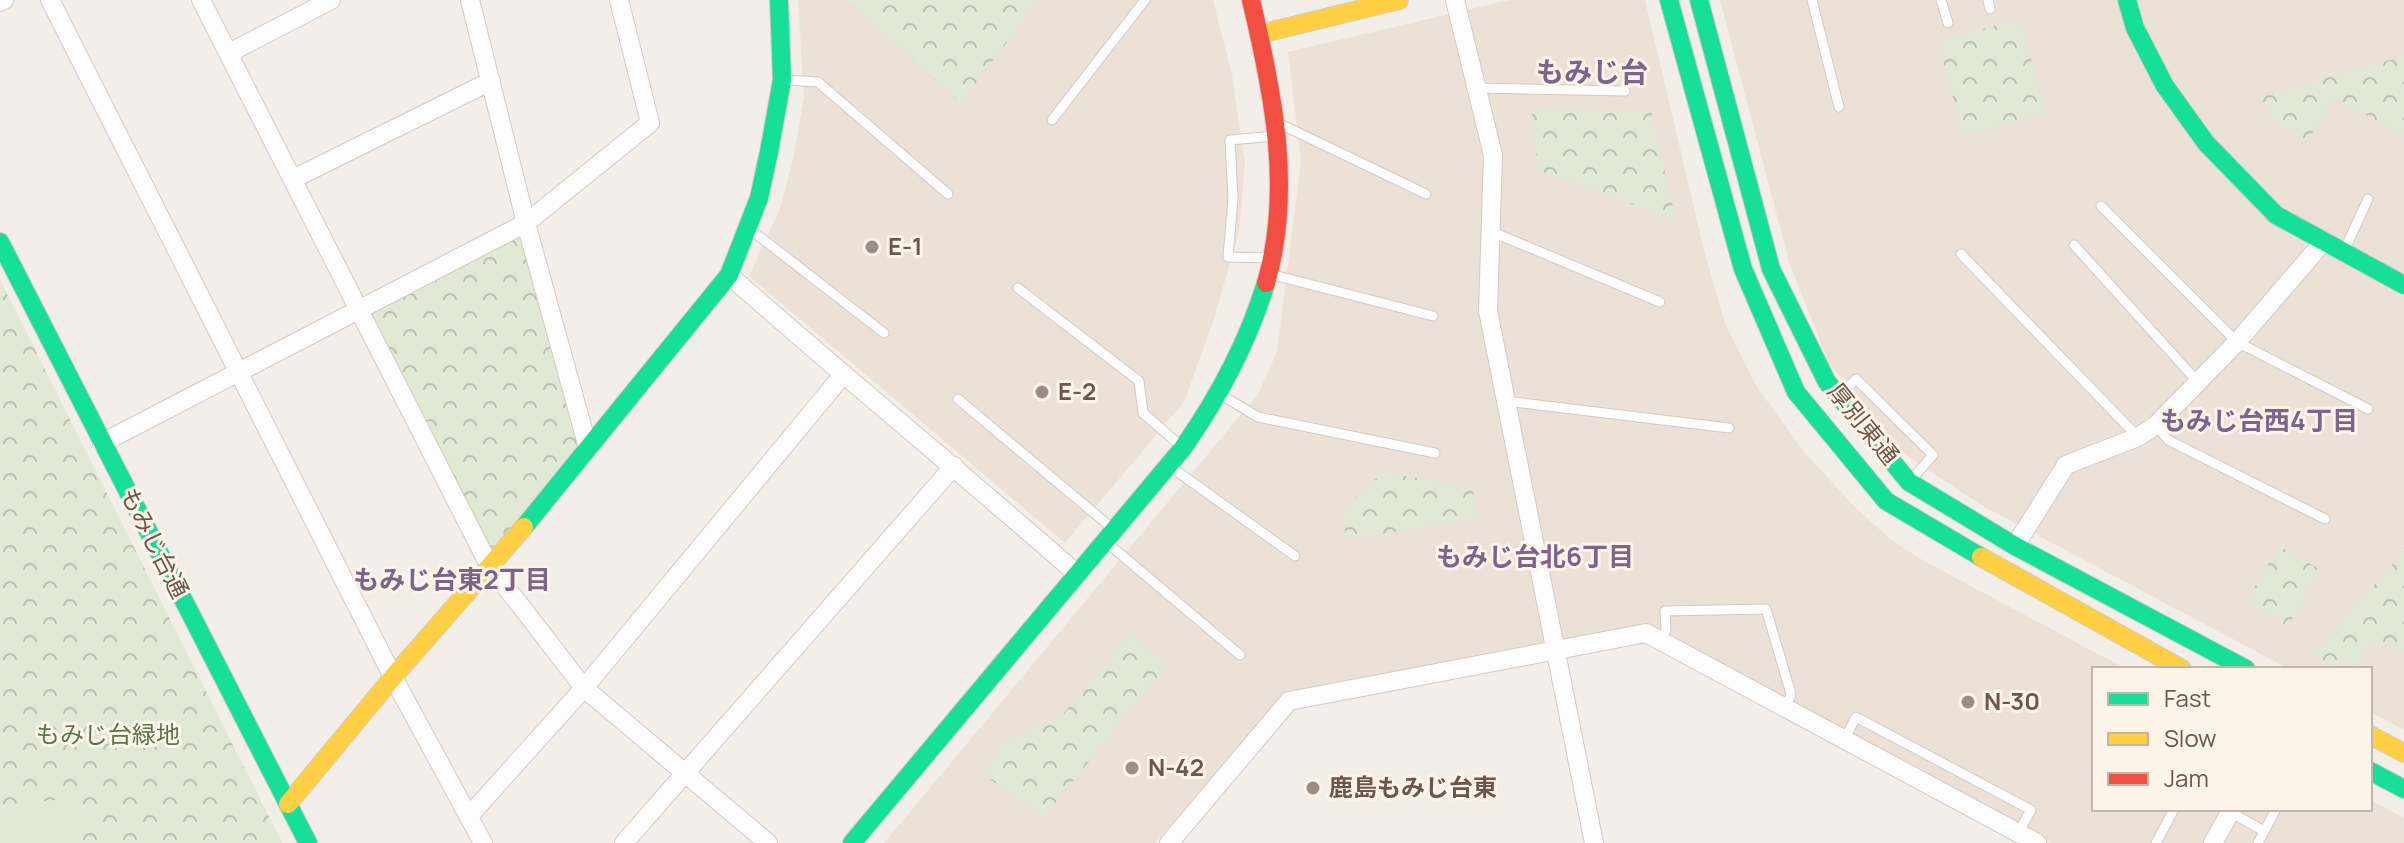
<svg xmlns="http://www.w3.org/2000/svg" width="2404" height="843" font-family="Manrope,'Noto Sans JP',sans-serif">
<defs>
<pattern id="forest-crowns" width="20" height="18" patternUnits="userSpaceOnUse" patternTransform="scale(2)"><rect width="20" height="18" fill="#e1e8d4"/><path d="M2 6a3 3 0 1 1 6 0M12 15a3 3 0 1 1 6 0" fill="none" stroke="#bbbfae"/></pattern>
</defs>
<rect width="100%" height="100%" fill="#f4eee8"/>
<g fill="#ece1d6">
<path d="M798,0H1213L1232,75L1245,163L1239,232L1213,322L1184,402L1065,543L749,276L781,206L793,159L804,97Z"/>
<path d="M1509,0H1645L1706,258L1725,323L1757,387L1805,453L1855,507L1890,539L1924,561L2126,669H2094V809H2370V800L2404,818V843H2052L1649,624L1285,692L1155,843H884L1258,394L1277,352L1301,161L1288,52Z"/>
<path d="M1720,0H2404V730L2370,712V669H2289L1981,505L1903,453L1829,363L1790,265Z"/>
</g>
<g fill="url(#forest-crowns)">
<path d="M847,0H1039L961,103Z"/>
<path d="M2020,19L2046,113L1963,136L1938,41Z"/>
<path d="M2404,56V135L2333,98L2307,143L2276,124L2258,97Z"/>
<path d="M1531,110L1651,111L1676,220L1538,170Z"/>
<path d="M526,223L588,448L489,565L359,309Z"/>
<path d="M0,280L282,843H0Z"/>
<path d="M1383,472L1473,488L1478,518L1346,540L1342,511Z"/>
<path d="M2279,546L2321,570L2288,626L2246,601Z"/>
<path d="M2404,551V653L2371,640L2355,669H2342L2313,655Z"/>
<path d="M1130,633L1167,665L1043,818L983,774L1006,740L1060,718Z"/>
</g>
<path fill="#e1e8d4" d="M78,798L82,843H0V805Z"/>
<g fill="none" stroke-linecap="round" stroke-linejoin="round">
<defs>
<g id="lane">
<path d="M1812,0L1839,107"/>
<path d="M1941,0L1948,23"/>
<path d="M1988,0L1990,9"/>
<path d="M785,80L818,82L948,194"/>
<path d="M1477,88L1625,91"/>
<path d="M1052,120L1145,0"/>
<path d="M1278,123L1426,194"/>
<path d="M2101,206L2237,342L2368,409"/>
<path d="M751,230L884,333"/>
<path d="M1490,231L1660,302"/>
<path d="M2074,245L2197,381"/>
<path d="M2344,251L2368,199"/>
<path d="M1961,254L2138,437"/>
<path d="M1270,258L1228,257L1233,199L1230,140L1275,136"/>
<path d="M1270,274L1433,316"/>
<path d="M1018,288L1139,381L1143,413L1182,447"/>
<path d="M1218,393L1258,417L1435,453"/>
<path d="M1839,397L1856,379L1933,455L1911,480"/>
<path d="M958,399L1112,528"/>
<path d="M1506,401L1729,428"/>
<path d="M2156,425L2168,440L2325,519"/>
<path d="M1171,467L1295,556"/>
<path d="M1105,541L1240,655"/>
<path d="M1661,640L1666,630L1665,611L1766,609L1791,694L1786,708"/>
<path d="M1844,740L1856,717L2031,810L2018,833"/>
<path d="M2230,812L2264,831"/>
<path d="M2156,843L2174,809"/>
<path d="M2258,843L2276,809"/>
</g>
<g id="street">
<path d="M50,0L393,677L483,843"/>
<path d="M201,0L489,565L584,688L768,843"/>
<path d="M470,0L526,223L588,448"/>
<path d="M1455,0L1493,155L1488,311L1594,843"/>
<path d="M0,2L4,0"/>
<path d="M229,53L331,0"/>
<path d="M293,179L491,81"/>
<path d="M729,275C843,376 961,472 1076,573"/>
<path d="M102,443L526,223L650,123L619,0"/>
<path d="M2015,546L2066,465L2138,437L2156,425L2237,342L2324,241"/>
<path d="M469,816L584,688L842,376"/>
<path d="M624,843L954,466"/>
<path d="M1169,843L1289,701L1646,633L2037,843"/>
<path d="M2213,843L2232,809"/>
</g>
<g id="fast">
<path d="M1669,0L1743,269L1796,392L1886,501L1981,557"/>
<path d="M1699,0L1771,269L1827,382L1909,482L2015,546L2246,669"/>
<path d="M2127,0L2135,28L2165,86L2206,143L2276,215L2404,285"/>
<path d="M0,242L308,843"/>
<path d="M524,527L729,275L759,198L769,152L782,80L779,0"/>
<path d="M2370,771L2404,789"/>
<path d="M852,843L1183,448C1218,398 1248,342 1266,283"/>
</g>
<g id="slow">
<path d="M1260,34L1399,0"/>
<path d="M1981,557L2182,669"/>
<path d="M2370,735L2404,753"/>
<path d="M288,804L393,677L524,527"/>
</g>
<path id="jam" d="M1251,0C1273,92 1293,190 1266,283"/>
</defs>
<use href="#lane" stroke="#d1cac3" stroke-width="11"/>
<use href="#street" stroke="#d1cac3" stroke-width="20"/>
<use href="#fast" stroke="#d2cbc5" stroke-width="20"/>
<use href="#slow" stroke="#d2cbc5" stroke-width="20"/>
<use href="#jam" stroke="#d2cbc5" stroke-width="20"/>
<use href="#lane" stroke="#fdfcfc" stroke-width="9"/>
<use href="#street" stroke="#fdfcfc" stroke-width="18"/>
<use href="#fast" stroke="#16e098" stroke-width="18"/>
<use href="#slow" stroke="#ffcf43" stroke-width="18"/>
<use href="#jam" stroke="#f24e42" stroke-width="18"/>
</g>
<g fill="#9c8c83" stroke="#fcf4e8" stroke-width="3">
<circle cx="872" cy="247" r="8"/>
<circle cx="1042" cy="392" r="8"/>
<circle cx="1968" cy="702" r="8"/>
<circle cx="1132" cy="768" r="8"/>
<circle cx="1313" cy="788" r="8"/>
</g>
<g text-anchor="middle" stroke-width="6" stroke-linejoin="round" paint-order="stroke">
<g font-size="24" font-weight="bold" fill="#6d574c" stroke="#fcf4e8" text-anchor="start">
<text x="888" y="255">E-1</text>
<text x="1058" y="400">E-2</text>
<text x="1984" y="710">N-30</text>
<text x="1148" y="776">N-42</text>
<text x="1329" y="796">鹿島もみじ台東</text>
</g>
<g font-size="24" fill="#6d574c" stroke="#fcf4e8">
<text transform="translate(1863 424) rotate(51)" y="8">厚別東通</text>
<text transform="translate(154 543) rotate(63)" y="8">もみじ台通</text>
</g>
<g font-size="24" fill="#587749" stroke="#fcf4e8">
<text x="108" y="743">もみじ台緑地</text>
</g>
<g font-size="26" font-weight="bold" fill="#7b658a" stroke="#fcf4e8">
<text x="2259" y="430">もみじ台西4丁目</text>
<text x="1535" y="566">もみじ台北6丁目</text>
<text x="452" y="589">もみじ台東2丁目</text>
</g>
<g font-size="28" font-weight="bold" fill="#7b658a" stroke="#fcf4e8">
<text x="1592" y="82">もみじ台</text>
</g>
</g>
<rect x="2092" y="667" width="280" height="144" fill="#fcf4e8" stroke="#c3b5aa" stroke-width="2"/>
<rect x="2108" y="693" width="40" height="12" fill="#16e098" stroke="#c3b5aa" stroke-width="2"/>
<text x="2164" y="707" font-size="24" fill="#6d574c">Fast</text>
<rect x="2108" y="733" width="40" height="12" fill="#ffcf43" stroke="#c3b5aa" stroke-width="2"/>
<text x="2164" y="747" font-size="24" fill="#6d574c">Slow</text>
<rect x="2108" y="773" width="40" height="12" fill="#f24e42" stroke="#c3b5aa" stroke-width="2"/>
<text x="2164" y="787" font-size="24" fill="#6d574c">Jam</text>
</svg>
